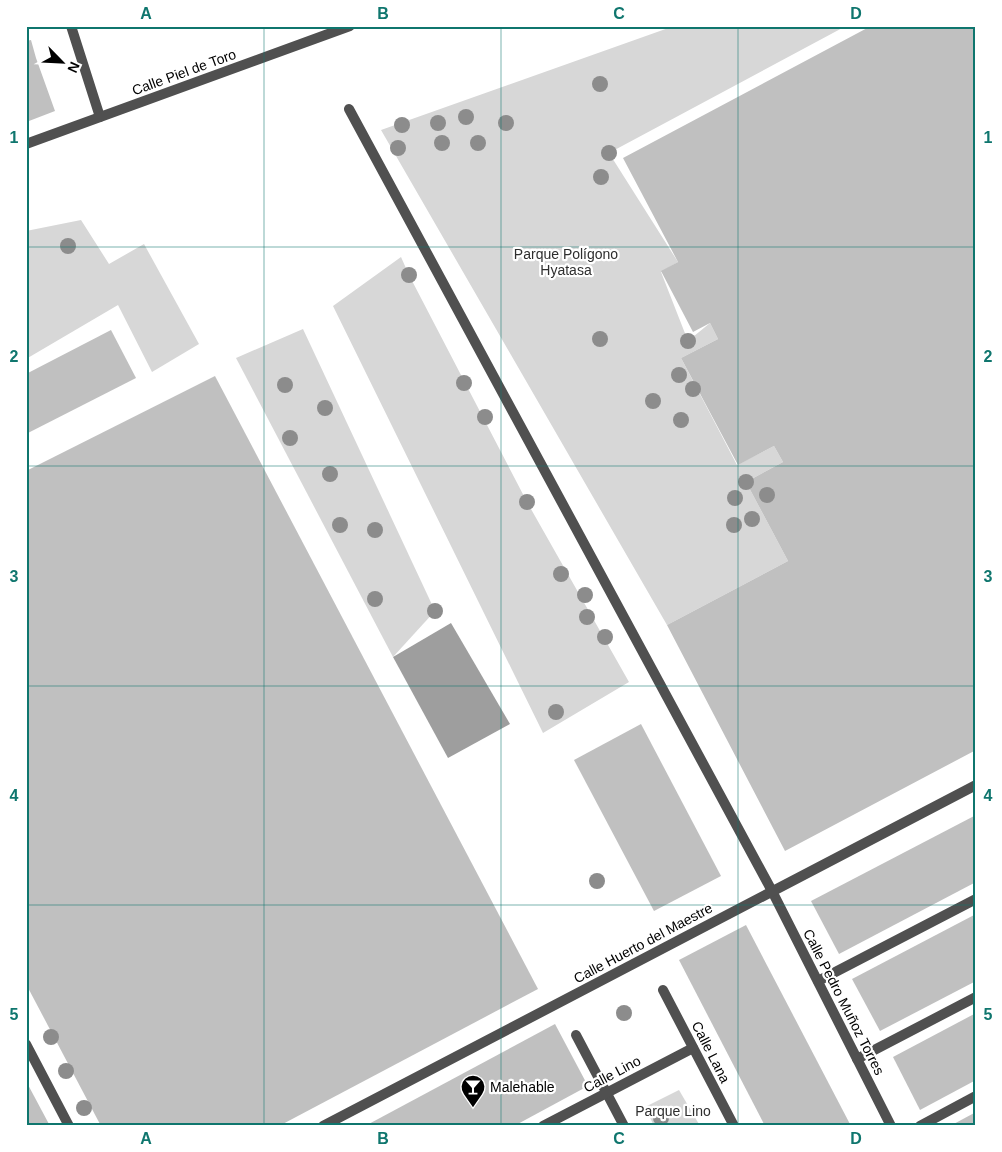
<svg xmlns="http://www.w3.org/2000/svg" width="1002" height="1152" font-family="Arial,sans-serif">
<rect width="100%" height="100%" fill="#fff"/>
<g fill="#d7d7d7">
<path d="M674,26H846L609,153L678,262L661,272L688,341L710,323L718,339L681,358L737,465L774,446L783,462L746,482L788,561L667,625L381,130Z"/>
<path d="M81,220L109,264L144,244L199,344L152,372L118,305L26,359V231Z"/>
<path d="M401,257L409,275L527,502L629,682L543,733L333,306Z"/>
<path d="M303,329L435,611L393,657L236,358Z"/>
<path d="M679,1090L700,1126H654L645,1107Z"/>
</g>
<path fill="#9e9e9e" d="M451,623L510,724L448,758L393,657Z"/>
<g fill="#c0c0c0">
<path d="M871,26H976V750L785,851L667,625L788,561L746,482L783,462L774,446L738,465L681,358L718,339L710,323L693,332L661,271L678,262L623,158Z"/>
<path d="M31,40L36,58L55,111L29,121L26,113V41Z"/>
<path d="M111,330L136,378L26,434V374Z"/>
<path d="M215,376L538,989L279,1126H101L26,984V471Z"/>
<path d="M641,724L721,876L654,911L574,760Z"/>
<path d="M976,815V882L839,954L811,901Z"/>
<path d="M976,914V981L880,1031L852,979Z"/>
<path d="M746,925L851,1126H765L679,960Z"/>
<path d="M976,1013V1080L920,1110L893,1057Z"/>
<path d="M555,1024L588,1086L514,1126H365Z"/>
<path d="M26,1081L50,1126H26Z"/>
<path d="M976,1112V1126H950Z"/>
</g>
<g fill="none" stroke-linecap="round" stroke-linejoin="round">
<path stroke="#505050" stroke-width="10" d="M349,109L772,891"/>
<g stroke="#505050" stroke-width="10">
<path d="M71,26L100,117"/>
<path d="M26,144L350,26"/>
<path d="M772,891L891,1126"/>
<path d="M818,981L976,899"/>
<path d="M663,990L734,1126"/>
<path d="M576,1035L624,1126"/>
<path d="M26,1044L69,1126"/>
<path d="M857,1059L976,997"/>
<path d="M323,1126L976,785"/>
<path d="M543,1126L693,1048"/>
<path d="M920,1126L976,1096"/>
</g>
</g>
<g fill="#8c8c8c">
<circle cx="600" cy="84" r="8"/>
<circle cx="466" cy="117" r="8"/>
<circle cx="438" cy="123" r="8"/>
<circle cx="506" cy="123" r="8"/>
<circle cx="402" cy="125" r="8"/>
<circle cx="442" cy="143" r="8"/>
<circle cx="478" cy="143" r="8"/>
<circle cx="398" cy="148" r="8"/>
<circle cx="609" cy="153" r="8"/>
<circle cx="601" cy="177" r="8"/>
<circle cx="68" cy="246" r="8"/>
<circle cx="409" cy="275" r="8"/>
<circle cx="600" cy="339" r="8"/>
<circle cx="688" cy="341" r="8"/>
<circle cx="679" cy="375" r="8"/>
<circle cx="464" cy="383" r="8"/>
<circle cx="285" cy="385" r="8"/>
<circle cx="693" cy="389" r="8"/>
<circle cx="653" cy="401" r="8"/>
<circle cx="325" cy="408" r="8"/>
<circle cx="485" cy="417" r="8"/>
<circle cx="681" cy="420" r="8"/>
<circle cx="290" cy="438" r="8"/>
<circle cx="330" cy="474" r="8"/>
<circle cx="746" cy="482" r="8"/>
<circle cx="767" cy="495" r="8"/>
<circle cx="735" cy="498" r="8"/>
<circle cx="527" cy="502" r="8"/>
<circle cx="752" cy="519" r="8"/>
<circle cx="340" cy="525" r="8"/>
<circle cx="734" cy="525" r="8"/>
<circle cx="375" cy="530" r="8"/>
<circle cx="561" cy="574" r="8"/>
<circle cx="585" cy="595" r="8"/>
<circle cx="375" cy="599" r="8"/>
<circle cx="435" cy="611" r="8"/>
<circle cx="587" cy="617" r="8"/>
<circle cx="605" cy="637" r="8"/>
<circle cx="556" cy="712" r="8"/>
<circle cx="597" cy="881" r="8"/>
<circle cx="624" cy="1013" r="8"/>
<circle cx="51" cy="1037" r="8"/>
<circle cx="66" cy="1071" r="8"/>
<circle cx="84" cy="1108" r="8"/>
<circle cx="661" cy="1118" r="8"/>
</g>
<path fill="none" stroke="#0f766e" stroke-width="1" stroke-opacity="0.55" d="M264,26V1126M501,26V1126M738,26V1126M26,247H976M26,466H976M26,686H976M26,905H976"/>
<defs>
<symbol id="bar-pin" viewBox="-11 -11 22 30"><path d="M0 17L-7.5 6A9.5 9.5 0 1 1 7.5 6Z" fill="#000" stroke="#fff"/><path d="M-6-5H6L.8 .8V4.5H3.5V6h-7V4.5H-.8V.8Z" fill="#fff"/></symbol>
</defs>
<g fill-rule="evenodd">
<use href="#bar-pin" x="459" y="1073" width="28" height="38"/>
</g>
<g text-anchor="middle" stroke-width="4.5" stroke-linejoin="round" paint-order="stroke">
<g font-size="14" fill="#000" stroke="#fff">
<text transform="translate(184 72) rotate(-20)" y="5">Calle Piel de Toro</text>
<text transform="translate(643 943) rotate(-28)" y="5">Calle Huerto del Maestre</text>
<text transform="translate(844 1002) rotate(63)" y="5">Calle Pedro Muñoz Torres</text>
<text transform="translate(711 1052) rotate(63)" y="5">Calle Lana</text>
<text transform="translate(612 1074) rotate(-28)" y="5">Calle Lino</text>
</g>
<g font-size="14" fill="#2e2e2e" stroke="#fff">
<text x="566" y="259">Parque Polígono<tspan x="566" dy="16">Hyatasa</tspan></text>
<text x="673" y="1116">Parque Lino</text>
</g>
<g font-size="14" fill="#000" stroke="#fff" text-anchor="start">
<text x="490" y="1092">Malehable</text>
</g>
</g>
<rect width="1002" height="1152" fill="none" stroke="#ffffff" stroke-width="55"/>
<g transform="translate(62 62) rotate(114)" stroke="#ffffff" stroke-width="4" paint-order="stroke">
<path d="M0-4L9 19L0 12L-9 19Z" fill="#000000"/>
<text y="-8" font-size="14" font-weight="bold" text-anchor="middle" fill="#000000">N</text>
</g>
<rect x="28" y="28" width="946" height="1096" fill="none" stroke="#0f766e" stroke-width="2"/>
<g font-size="16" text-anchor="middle" font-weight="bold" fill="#0f766e">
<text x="146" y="19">A</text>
<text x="383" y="19">B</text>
<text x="619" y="19">C</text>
<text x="856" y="19">D</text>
<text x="14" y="143">1</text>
<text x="988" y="143">1</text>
<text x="14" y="362">2</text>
<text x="988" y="362">2</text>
<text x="14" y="582">3</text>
<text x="988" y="582">3</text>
<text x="14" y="801">4</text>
<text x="988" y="801">4</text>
<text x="14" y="1020">5</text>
<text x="988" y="1020">5</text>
<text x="146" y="1144">A</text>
<text x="383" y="1144">B</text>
<text x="619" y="1144">C</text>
<text x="856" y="1144">D</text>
</g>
</svg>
